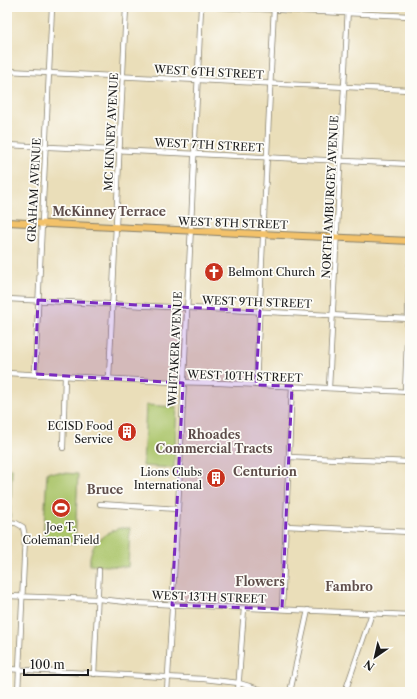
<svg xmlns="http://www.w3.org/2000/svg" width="417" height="699" font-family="'Libre Caslon Text',serif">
<rect width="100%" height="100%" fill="#fdfcf7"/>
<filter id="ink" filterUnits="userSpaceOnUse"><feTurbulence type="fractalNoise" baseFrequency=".025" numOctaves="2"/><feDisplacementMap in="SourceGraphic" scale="8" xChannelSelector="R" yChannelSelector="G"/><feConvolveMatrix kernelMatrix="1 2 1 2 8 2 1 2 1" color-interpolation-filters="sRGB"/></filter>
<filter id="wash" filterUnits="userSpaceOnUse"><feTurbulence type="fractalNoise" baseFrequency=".012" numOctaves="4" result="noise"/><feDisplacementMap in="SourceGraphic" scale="16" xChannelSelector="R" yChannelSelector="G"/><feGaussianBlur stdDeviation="0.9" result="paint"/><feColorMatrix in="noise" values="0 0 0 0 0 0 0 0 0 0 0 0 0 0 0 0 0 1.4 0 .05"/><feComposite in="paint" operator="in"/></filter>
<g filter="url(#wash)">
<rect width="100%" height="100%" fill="#eadeb9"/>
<g fill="#abc56b" stroke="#647044">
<path d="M7,386H11L8,458H7Z"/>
<path d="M146,405L177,407L174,468L143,466Z"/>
<path d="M7,469H12L10,518H7Z"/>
<path d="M47,472L78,474L75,544L43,542Z"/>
<path d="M120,528H130L128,567L90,565C88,545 103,533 120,528Z"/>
</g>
</g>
<g filter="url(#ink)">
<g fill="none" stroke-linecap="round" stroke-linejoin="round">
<defs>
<g id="minor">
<path d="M216,7L410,16"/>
<path d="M7,71L410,90"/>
<path d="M7,145L410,164"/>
<path d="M7,299L410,319"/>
<path d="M7,373L172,382L220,383L410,392"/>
<path d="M35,374L52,7"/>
<path d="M109,378L126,7"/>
<path d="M256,385L274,7"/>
<path d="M329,388L348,7"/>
<path d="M405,392L410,262"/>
<path d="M63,448L65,376"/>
<path d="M289,457L410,462"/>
<path d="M100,504L178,509"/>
<path d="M7,522L16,523L23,527L25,537L18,692"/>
<path d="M286,526L410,532"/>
<path d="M7,596L98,599L136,603L410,615"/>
<path d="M282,609L292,386"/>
<path d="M409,615L410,602"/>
<path d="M7,669L204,679L239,683L269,692"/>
<path d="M94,674L99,570"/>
<path d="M167,692L178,509L201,7"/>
<path d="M238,692L244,608"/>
<path d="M290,692L308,610"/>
<path d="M345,692L372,613"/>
</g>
<path id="major" d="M7,222L410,241"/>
</defs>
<use href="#minor" stroke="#837d6a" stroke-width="6"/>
<use href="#major" stroke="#837d6a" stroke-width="8"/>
<use href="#minor" stroke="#fff" stroke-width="4.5"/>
<use href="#major" stroke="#f3c26a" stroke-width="6"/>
</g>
</g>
<path fill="#7b2cbf" fill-opacity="0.2" stroke="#7b2cbf" stroke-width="3" stroke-dasharray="8 5" stroke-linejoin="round" d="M38,300L260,311L256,385L292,386L282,609L172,605L183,383L35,374Z"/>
<defs>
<symbol id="church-disc" viewBox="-11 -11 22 22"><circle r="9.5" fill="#c8321e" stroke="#fdfcf7"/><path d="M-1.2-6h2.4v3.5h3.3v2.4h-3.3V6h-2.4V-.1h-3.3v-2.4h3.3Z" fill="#fff"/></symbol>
<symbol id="building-disc" viewBox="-11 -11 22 22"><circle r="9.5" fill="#c8321e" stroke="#fdfcf7"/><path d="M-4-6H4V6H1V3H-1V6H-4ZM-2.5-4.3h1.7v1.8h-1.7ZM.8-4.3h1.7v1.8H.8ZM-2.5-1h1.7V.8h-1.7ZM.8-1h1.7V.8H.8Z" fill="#fff"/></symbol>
<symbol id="stadium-disc" viewBox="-11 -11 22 22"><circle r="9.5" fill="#c8321e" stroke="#fdfcf7"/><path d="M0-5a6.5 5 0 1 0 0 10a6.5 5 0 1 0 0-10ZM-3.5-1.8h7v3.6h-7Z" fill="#fff"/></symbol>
</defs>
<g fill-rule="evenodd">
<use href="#church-disc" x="203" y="261" width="22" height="22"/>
<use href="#building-disc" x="116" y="421" width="22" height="22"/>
<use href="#building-disc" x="205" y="467" width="22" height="22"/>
<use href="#stadium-disc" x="50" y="497" width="22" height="22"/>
</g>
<g text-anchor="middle" stroke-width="3.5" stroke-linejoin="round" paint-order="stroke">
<g font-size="11" fill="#1c1c1c" stroke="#fdfcf7">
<text transform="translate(209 72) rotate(3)" y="4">WEST 6TH STREET</text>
<text transform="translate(111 132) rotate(-87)" y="4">MC KINNEY AVENUE</text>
<text transform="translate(209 145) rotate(3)" y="4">WEST 7TH STREET</text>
<text transform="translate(34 190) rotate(-87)" y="4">GRAHAM AVENUE</text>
<text transform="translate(330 197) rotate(-87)" y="4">NORTH AMBURGEY AVENUE</text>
<text transform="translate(233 223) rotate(2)" y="4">WEST 8TH STREET</text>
<text transform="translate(257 302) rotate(2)" y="4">WEST 9TH STREET</text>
<text transform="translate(175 349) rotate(-87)" y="4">WHITAKER AVENUE</text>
<text transform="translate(245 376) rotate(2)" y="4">WEST 10TH STREET</text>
<text transform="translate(209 597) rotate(2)" y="4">WEST 13TH STREET</text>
</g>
<g font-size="11" fill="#1c1c1c" stroke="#fdfcf7" text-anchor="end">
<text x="228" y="276" text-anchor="start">Belmont Church</text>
<text x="113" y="430">ECISD Food<tspan x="113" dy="13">Service</tspan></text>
<text x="202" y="476">Lions Clubs<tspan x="202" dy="13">International</tspan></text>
<text x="61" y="531" text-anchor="middle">Joe T.<tspan x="61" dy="13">Coleman Field</tspan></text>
</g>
<g font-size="12" font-weight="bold" fill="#5f4e4b" stroke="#fdfcf7">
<text x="109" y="216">McKinney Terrace</text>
<text x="214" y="439">Rhoades<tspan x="214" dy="14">Commercial Tracts</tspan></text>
<text x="265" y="476">Centurion</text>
<text x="105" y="494">Bruce</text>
<text x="260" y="586">Flowers</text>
<text x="349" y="591">Fambro</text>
</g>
</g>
<rect width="417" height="699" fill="none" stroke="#fdfcf7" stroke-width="24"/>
<g transform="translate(375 657) rotate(214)" stroke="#fdfcf7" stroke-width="3" paint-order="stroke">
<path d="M0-3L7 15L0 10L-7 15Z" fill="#1c1c1c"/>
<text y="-6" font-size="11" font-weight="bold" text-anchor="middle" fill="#1c1c1c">N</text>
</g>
<path d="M24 669v6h64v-6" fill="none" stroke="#1c1c1c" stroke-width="2"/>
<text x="30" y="669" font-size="12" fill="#1c1c1c" stroke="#fdfcf7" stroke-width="3" paint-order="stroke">100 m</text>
</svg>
